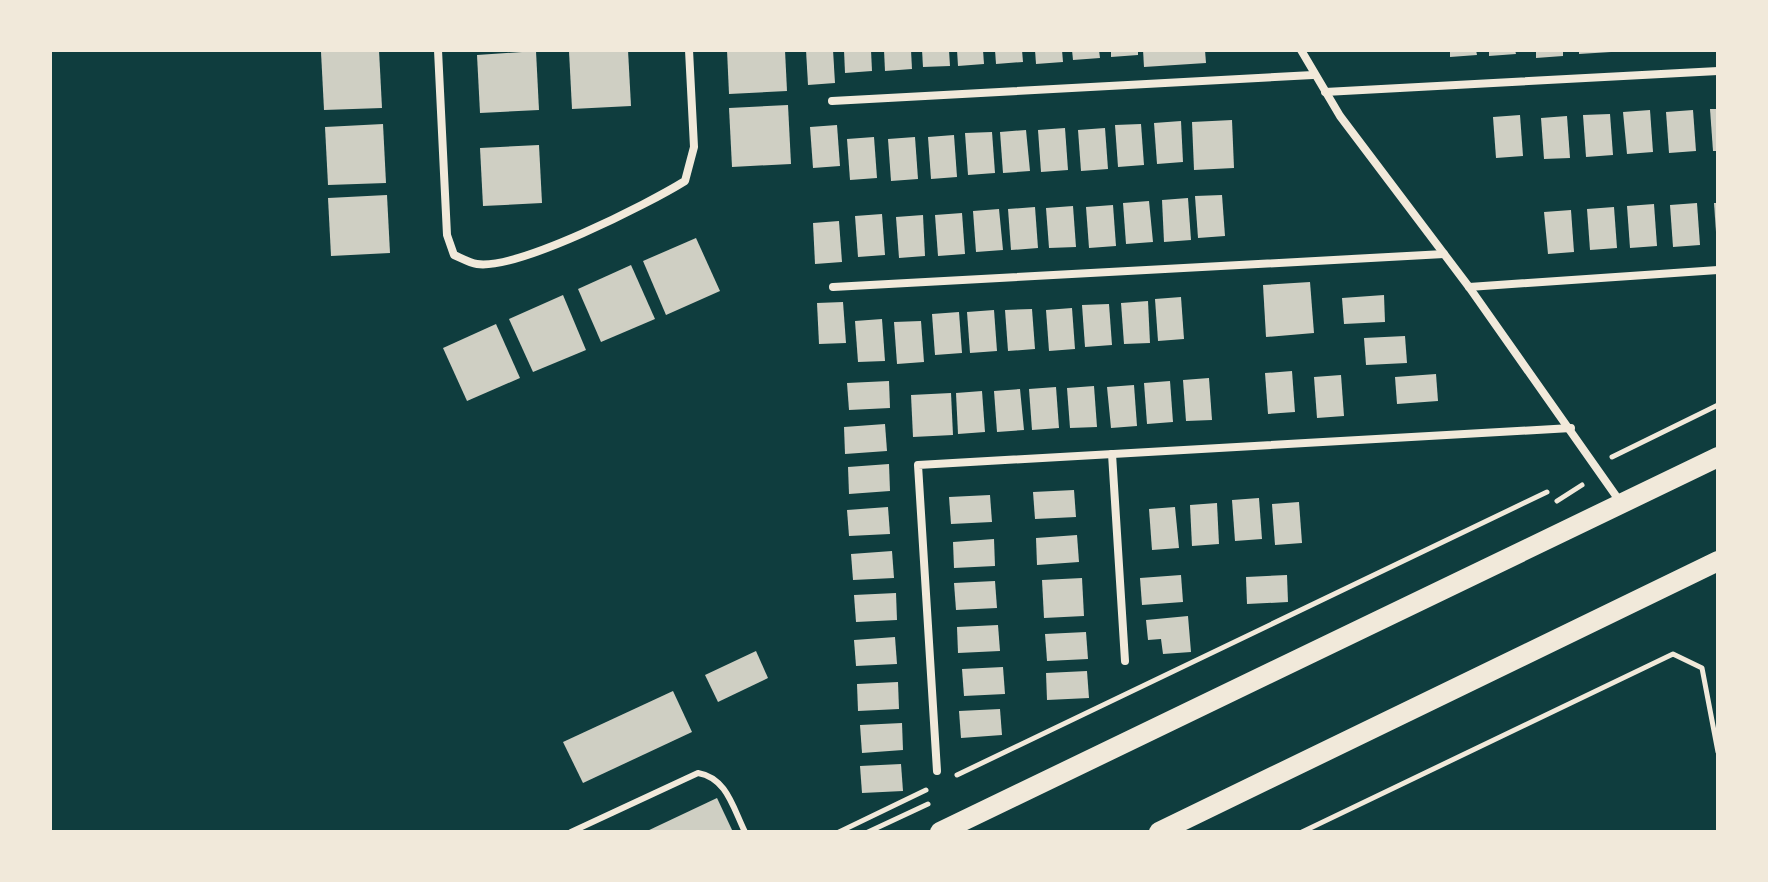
<svg xmlns="http://www.w3.org/2000/svg" width="1768" height="882" font-family="'Roboto Serif',serif">
<rect width="100%" height="100%" fill="#0f3d3e"/>
<g fill="#cfcfc3">
<path d="M379,50L382,108L324,110L321,52Z"/>
<path d="M628,50L631,106L572,109L569,51Z"/>
<path d="M727,50H785L787,91L729,94Z"/>
<path d="M806,50H833L835,83L808,85Z"/>
<path d="M844,50H871L872,71L845,73Z"/>
<path d="M884,50H911L912,69L885,71Z"/>
<path d="M922,50H949L950,66L923,67Z"/>
<path d="M957,50H983L984,64L958,66Z"/>
<path d="M995,50H1022L1023,62L996,64Z"/>
<path d="M1035,50H1062L1063,62L1036,64Z"/>
<path d="M1072,50H1099L1100,58L1073,60Z"/>
<path d="M1111,50H1138V55L1111,57Z"/>
<path d="M1143,50H1205L1206,63L1144,67Z"/>
<path d="M1450,50H1476L1477,55L1450,57Z"/>
<path d="M1489,50H1515L1516,54L1489,56Z"/>
<path d="M1536,50H1563V56L1536,58Z"/>
<path d="M1579,50H1611V52L1579,54Z"/>
<path d="M536,51L539,110L480,113L477,55Z"/>
<path d="M788,105L791,164L732,167L729,108Z"/>
<path d="M1710,109H1718V151H1713Z"/>
<path d="M1650,110L1653,152L1627,154L1623,112Z"/>
<path d="M1693,110L1696,151L1669,153L1666,112Z"/>
<path d="M1610,114L1613,155L1586,157L1583,115Z"/>
<path d="M1520,115L1523,156L1496,158L1493,117Z"/>
<path d="M1567,116L1570,158L1544,159L1541,118Z"/>
<path d="M1232,120L1234,168L1194,170L1192,122Z"/>
<path d="M1181,121L1183,162L1157,164L1154,123Z"/>
<path d="M383,124L386,183L328,185L325,127Z"/>
<path d="M1141,124L1144,165L1118,167L1115,125Z"/>
<path d="M837,125L840,166L813,168L810,127Z"/>
<path d="M1065,128L1068,170L1041,172L1038,130Z"/>
<path d="M1105,128L1108,169L1081,171L1078,130Z"/>
<path d="M1026,130L1030,171L1003,173L1000,132Z"/>
<path d="M992,132L995,173L968,175L965,133Z"/>
<path d="M954,135L957,177L931,179L928,137Z"/>
<path d="M874,137L877,178L850,180L847,139Z"/>
<path d="M915,137L918,179L891,181L888,139Z"/>
<path d="M539,145L542,203L483,206L480,148Z"/>
<path d="M387,195L390,253L331,256L328,198Z"/>
<path d="M1222,195L1225,236L1198,238L1195,196Z"/>
<path d="M1188,198L1191,240L1164,242L1162,200Z"/>
<path d="M1149,201L1153,242L1126,244L1123,203Z"/>
<path d="M1697,203L1700,245L1673,247L1670,205Z"/>
<path d="M1714,203H1718V232H1716Z"/>
<path d="M1654,204L1657,246L1630,248L1627,206Z"/>
<path d="M1113,205L1116,246L1089,248L1086,207Z"/>
<path d="M1073,206L1076,247L1049,248L1046,208Z"/>
<path d="M1035,207L1038,248L1011,250L1008,209Z"/>
<path d="M1614,207L1617,248L1590,250L1587,209Z"/>
<path d="M999,209L1003,250L976,252L973,211Z"/>
<path d="M1571,210L1574,252L1548,254L1544,212Z"/>
<path d="M962,213L965,254L938,256L935,215Z"/>
<path d="M882,214L885,255L858,257L855,216Z"/>
<path d="M923,215L925,256L899,258L896,217Z"/>
<path d="M839,221L842,262L815,264L813,223Z"/>
<path d="M696,238L720,291L666,315L643,261Z"/>
<path d="M631,265L655,319L601,342L578,289Z"/>
<path d="M1310,282L1314,333L1266,337L1263,285Z"/>
<path d="M563,295L586,350L533,372L509,319Z"/>
<path d="M1384,295L1385,322L1344,324L1342,298Z"/>
<path d="M1181,297L1184,339L1158,341L1155,299Z"/>
<path d="M1148,301L1150,343L1124,344L1121,303Z"/>
<path d="M843,302L846,343L819,344L817,303Z"/>
<path d="M1109,304L1112,345L1085,347L1082,305Z"/>
<path d="M1072,308L1075,349L1049,351L1046,310Z"/>
<path d="M1032,309L1035,349L1008,351L1005,310Z"/>
<path d="M994,310L997,351L970,353L967,312Z"/>
<path d="M959,312L962,353L935,355L932,314Z"/>
<path d="M882,319L885,361L858,362L855,321Z"/>
<path d="M921,321L924,362L897,364L894,322Z"/>
<path d="M496,324L520,378L467,401L443,348Z"/>
<path d="M1405,336L1407,363L1366,365L1364,338Z"/>
<path d="M1292,371L1295,412L1268,414L1265,373Z"/>
<path d="M1436,374L1438,401L1397,404L1395,377Z"/>
<path d="M1341,375L1344,416L1317,418L1314,377Z"/>
<path d="M1209,378L1212,420L1186,421L1183,380Z"/>
<path d="M889,381L890,408L849,410L847,383Z"/>
<path d="M1170,381L1173,422L1147,424L1144,383Z"/>
<path d="M1134,385L1137,426L1111,428L1107,387Z"/>
<path d="M1094,386L1097,427L1070,428L1067,388Z"/>
<path d="M1056,387L1059,428L1032,430L1029,389Z"/>
<path d="M1020,389L1024,430L997,432L994,391Z"/>
<path d="M982,391L985,432L958,434L956,393Z"/>
<path d="M951,393L953,435L913,437L911,395Z"/>
<path d="M885,424L887,451L845,454L844,427Z"/>
<path d="M889,464L890,491L849,494L848,467Z"/>
<path d="M1074,490L1076,517L1035,519L1033,492Z"/>
<path d="M990,495L992,522L951,524L949,497Z"/>
<path d="M1259,498L1262,539L1235,541L1232,500Z"/>
<path d="M1299,502L1302,543L1275,545L1272,504Z"/>
<path d="M1217,503L1219,544L1192,546L1190,505Z"/>
<path d="M888,507L890,534L849,536L847,510Z"/>
<path d="M1175,507L1179,548L1152,550L1149,509Z"/>
<path d="M1077,535L1079,562L1037,565L1036,538Z"/>
<path d="M994,539L995,566L954,568L953,542Z"/>
<path d="M892,551L894,578L853,580L851,554Z"/>
<path d="M1181,575L1183,602L1142,605L1140,578Z"/>
<path d="M1287,575L1288,602L1247,604L1246,577Z"/>
<path d="M1082,578L1084,616L1044,618L1042,580Z"/>
<path d="M995,581L997,608L956,610L954,583Z"/>
<path d="M896,593L897,620L856,622L854,595Z"/>
<path d="M1188,616L1191,652L1163,654L1161,639L1148,640L1146,620Z"/>
<path d="M998,625L1000,651L958,653L957,627Z"/>
<path d="M1086,632L1088,659L1047,661L1045,634Z"/>
<path d="M895,637L897,664L856,666L854,640Z"/>
<path d="M756,651L768,678L718,702L705,675Z"/>
<path d="M1003,667L1005,694L964,696L962,669Z"/>
<path d="M1087,671L1089,698L1047,700L1046,673Z"/>
<path d="M898,682L899,709L858,711L857,684Z"/>
<path d="M673,691L692,732L583,783L563,742Z"/>
<path d="M1000,709L1002,735L961,738L959,711Z"/>
<path d="M902,723L903,750L862,753L860,725Z"/>
<path d="M901,764L903,791L862,793L860,766Z"/>
<path d="M717,798L733,832H645Z"/>
</g>
<g fill="none" stroke-linecap="round" stroke-linejoin="round">
<g stroke="#f1e9da" stroke-width="5">
<path d="M1612,457L1718,405"/>
<path d="M1557,501L1582,485"/>
<path d="M957,775L1547,492"/>
<path d="M839,832L926,790"/>
<path d="M868,832L928,804"/>
<path d="M1302,832L1673,654L1702,668L1718,752"/>
</g>
<path stroke="#f1e9da" stroke-width="6" d="M571,832L698,773C727,778 733,808 745,832"/>
<g stroke="#f1e9da" stroke-width="8">
<path d="M438,50L447,235L454,255C461,258 470,263 477,264C518,270 648,204 685,181L694,147L689,50"/>
<path d="M1301,50L1340,116L1469,287L1621,503"/>
<path d="M1325,92L1718,71"/>
<path d="M832,101L1313,75"/>
<path d="M833,287L1444,254"/>
<path d="M1469,287L1718,270"/>
<path d="M1112,454L1125,661"/>
<path d="M937,771L918,465L1571,428"/>
</g>
<g stroke="#f1e9da" stroke-width="20">
<path d="M940,832L1718,457"/>
<path d="M1159,832L1718,561"/>
</g>
</g>
<rect width="1768" height="882" fill="none" stroke="#f1e9da" stroke-width="104"/>
</svg>
